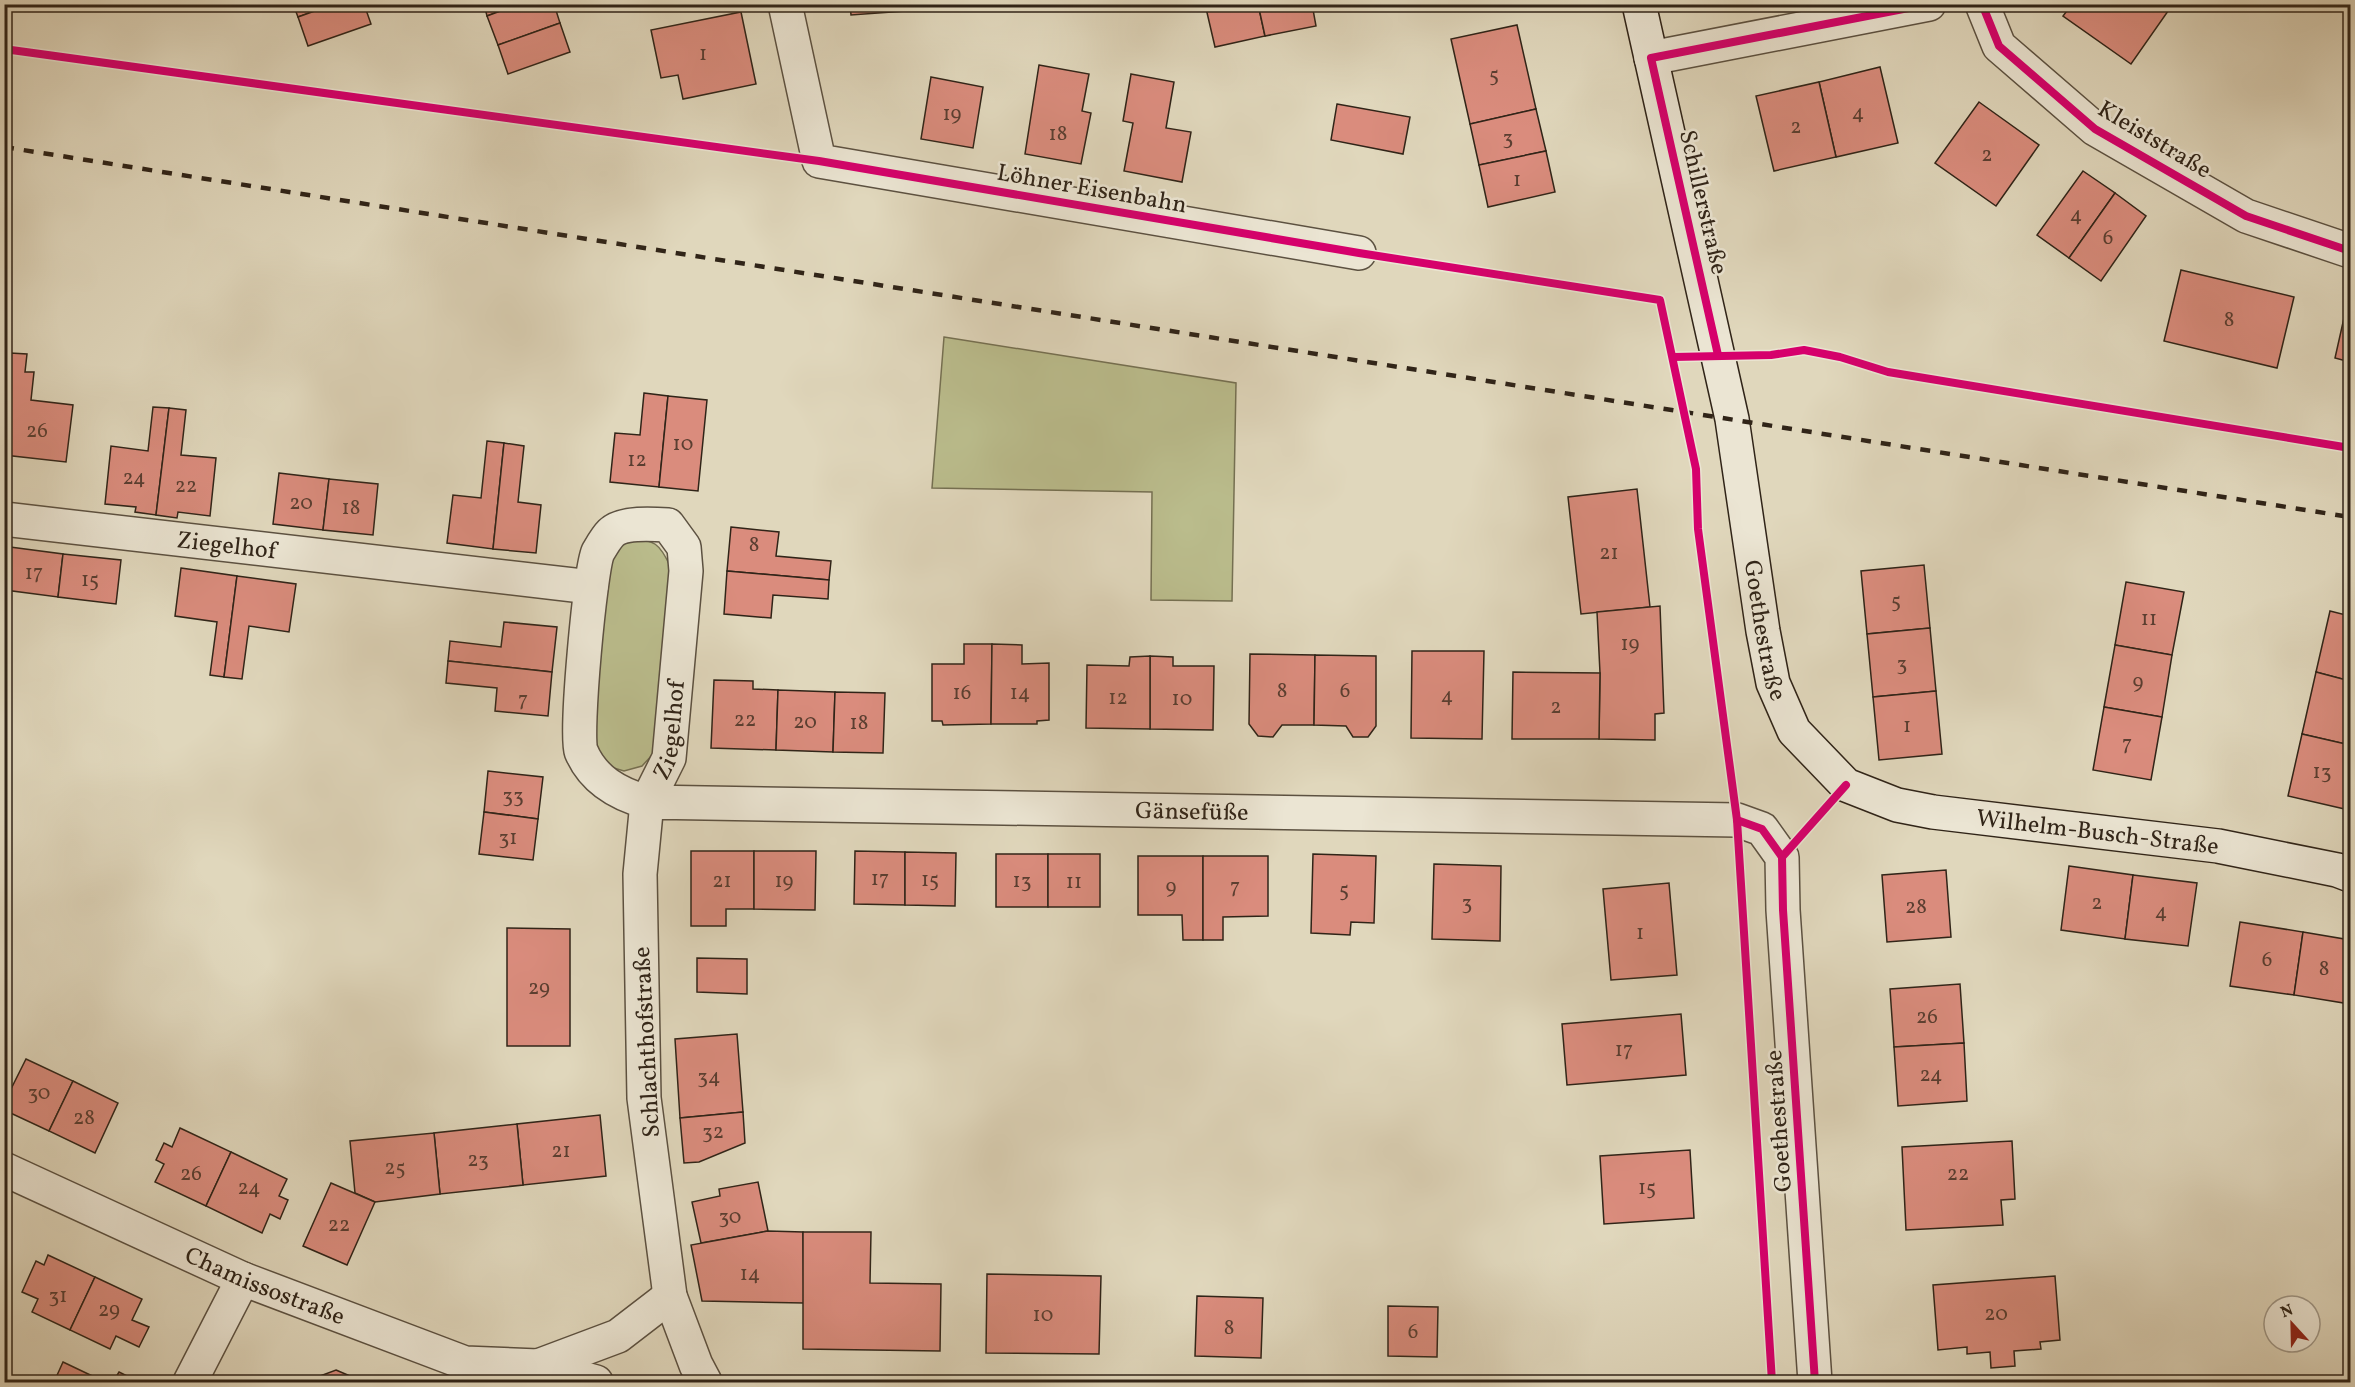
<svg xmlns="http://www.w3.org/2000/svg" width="2355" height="1387" font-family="Vollkorn,serif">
<rect width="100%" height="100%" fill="#e0d7bc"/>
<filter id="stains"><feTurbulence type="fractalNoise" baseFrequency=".00333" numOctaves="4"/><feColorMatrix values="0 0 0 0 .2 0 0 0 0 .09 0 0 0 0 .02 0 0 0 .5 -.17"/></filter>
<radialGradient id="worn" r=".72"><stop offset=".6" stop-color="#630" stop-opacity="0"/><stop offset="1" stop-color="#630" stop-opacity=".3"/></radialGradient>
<g fill="#babc8c" stroke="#757052" stroke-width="1.5">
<path d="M944,337L1236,383L1232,601L1151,600L1152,492L932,488Z"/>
<path d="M630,539C654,539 660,544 670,566L654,753L642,766L624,771L607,766L596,752L593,734L607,565L614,549Z"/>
</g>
<g fill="#da8c7d" stroke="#302418" stroke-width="1.5">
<path d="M293,4H334L298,17Z"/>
<path d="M334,4H364L371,24L308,46L298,17Z"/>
<path d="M484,4H519L487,16Z"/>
<path d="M519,4H554L560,23L498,45L487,16Z"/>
<path d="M850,4H919V10L851,15Z"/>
<path d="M1205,4H1258L1265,36L1215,47Z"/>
<path d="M1258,4H1312L1316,26L1265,36Z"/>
<path d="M2072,4H2173L2131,64L2063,16Z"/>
<path d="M741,12L756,84L683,99L678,75L661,78L651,30Z"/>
<path d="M560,23L570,52L508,74L498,45Z"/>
<path d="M1517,25L1536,109L1470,124L1451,39Z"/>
<path d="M1039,65L1089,74L1082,111L1091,113L1081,164L1025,154Z"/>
<path d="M1880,67L1898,143L1836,157L1819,82Z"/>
<path d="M1131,74L1174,82L1166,128L1191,132L1182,182L1124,171L1133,123L1123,121Z"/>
<path d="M931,77L983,87L973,148L921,139Z"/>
<path d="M1819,82L1836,157L1774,171L1756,96Z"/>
<path d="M1979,102L2039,145L1996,206L1935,163Z"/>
<path d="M1337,104L1410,117L1403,154L1331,140Z"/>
<path d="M1536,109L1546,151L1479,165L1470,124Z"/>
<path d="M1546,151L1555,192L1488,207L1479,165Z"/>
<path d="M2083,171L2115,193L2069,258L2037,235Z"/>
<path d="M2115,193L2146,216L2101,281L2069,258Z"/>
<path d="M2181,270L2294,297L2277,368L2164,341Z"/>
<path d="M2348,300H2350V362L2335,358Z"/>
<path d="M4,352L10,353L4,397Z"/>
<path d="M10,353L27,354L25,372H34L31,400L73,405L66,462L4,455V397Z"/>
<path d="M644,393L668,396L659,487L610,482L615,433L640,435Z"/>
<path d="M668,396L707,400L698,491L659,487Z"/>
<path d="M153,407L169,408L156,515L135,512L136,507L105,504L111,446L148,451Z"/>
<path d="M169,408L186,410L181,455L216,458L210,516L178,512L177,518L156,515Z"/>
<path d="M487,441L504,443L493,549L447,543L453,495L481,498Z"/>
<path d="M504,443L524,446L518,502L541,505L536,553L493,549Z"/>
<path d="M279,473L329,479L323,530L273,524Z"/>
<path d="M329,479L378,484L373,535L323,530Z"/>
<path d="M1637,489L1650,607L1581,614L1568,497Z"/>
<path d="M731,527L779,532L776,556L831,561L829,580L727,571Z"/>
<path d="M10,547L63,554L58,597L5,590Z"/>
<path d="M63,554L121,560L116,604L58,597Z"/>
<path d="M1924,565L1930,628L1867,634L1861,571Z"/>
<path d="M181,568L237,576L224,677L210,675L217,622L175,616Z"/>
<path d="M727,571L829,580L828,599L773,595L771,618L724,614Z"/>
<path d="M237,576L296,584L289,632L249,626L242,679L224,677Z"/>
<path d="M2126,582L2184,592L2172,655L2115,645Z"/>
<path d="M1660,606L1664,713L1655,714V740L1599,739L1600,673L1597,612Z"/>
<path d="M2330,611L2350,616V681L2316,672Z"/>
<path d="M504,622L557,627L552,672L448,661L450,641L501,647Z"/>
<path d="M1930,628L1936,691L1873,697L1867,634Z"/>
<path d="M964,644H992L991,724L943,725L942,721H932V664H964Z"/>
<path d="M992,644L1022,645V664L1049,663V720L1037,721V724H991Z"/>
<path d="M2115,645L2172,655L2162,717L2104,707Z"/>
<path d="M1412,651H1484L1482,739L1411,738Z"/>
<path d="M1250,654L1315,655L1314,725H1282L1273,737L1258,736L1249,724Z"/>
<path d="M1315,655L1376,656V726L1368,737H1353L1346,726L1314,725Z"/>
<path d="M1150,656L1173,657V666H1214L1213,730L1150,729Z"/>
<path d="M1150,656V729L1086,728L1087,665L1129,666L1130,657Z"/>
<path d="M448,661L552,672L548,716L495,711L497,688L446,683Z"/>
<path d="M1513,672L1600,673L1599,739H1512Z"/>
<path d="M2316,672L2350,681V745L2302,734Z"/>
<path d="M714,680L753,681V689L778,690L776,750L711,748Z"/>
<path d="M778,690L835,692L833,752L776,750Z"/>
<path d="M1936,691L1942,754L1879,760L1873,697Z"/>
<path d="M835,692L885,693L883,753L833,752Z"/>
<path d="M2104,707L2162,717L2151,780L2093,770Z"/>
<path d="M2302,734L2350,745L2349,810L2288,796Z"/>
<path d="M488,771L543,777L538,819L484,812Z"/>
<path d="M484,812L538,819L533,860L479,854Z"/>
<path d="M691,851H754V909H726V926H691Z"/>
<path d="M754,851H816L815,910L754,909Z"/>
<path d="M855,851L905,852V905L854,904Z"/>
<path d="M905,852L956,853L955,906L905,905Z"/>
<rect x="996" y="854" width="52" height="53"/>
<rect x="1048" y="854" width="52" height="53"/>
<path d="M1313,854L1376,856L1374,923L1351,922L1350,935L1311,933Z"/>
<path d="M1138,856H1203V940H1183L1182,915H1138Z"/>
<path d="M1203,856H1268V916L1223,917V940H1203Z"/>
<path d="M1434,864L1501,866L1500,941L1432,939Z"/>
<path d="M2069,866L2133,875L2125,939L2061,930Z"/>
<path d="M1946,870L1951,937L1887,942L1882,875Z"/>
<path d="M2133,875L2197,883L2188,946L2125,939Z"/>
<path d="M1669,883L1677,975L1611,980L1603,889Z"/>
<path d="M2240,922L2303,932L2294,995L2230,986Z"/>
<path d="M507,928L570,929V1046H507Z"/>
<path d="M2303,932L2350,940V1004L2294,995Z"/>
<path d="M697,958L747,959V994L697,992Z"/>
<path d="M1960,984L1964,1043L1894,1047L1890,989Z"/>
<path d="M1681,1014L1686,1075L1567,1085L1562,1024Z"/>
<path d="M737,1034L743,1112L680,1118L675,1039Z"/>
<path d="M1964,1043L1967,1101L1898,1106L1894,1047Z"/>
<path d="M26,1059L73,1081L49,1131L4,1110V1103Z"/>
<path d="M73,1081L118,1103L95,1153L49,1131Z"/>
<path d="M743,1112L745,1143L699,1162L684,1163L680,1118Z"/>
<path d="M600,1115L606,1176L523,1185L517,1124Z"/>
<path d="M517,1124L523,1185L440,1194L434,1133Z"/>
<path d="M180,1128L231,1152L206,1206L155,1182L164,1164L156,1160L164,1143L172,1147Z"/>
<path d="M434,1133L440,1194L375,1202L355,1193L350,1141Z"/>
<path d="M2012,1141L2015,1199L2001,1200L2003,1225L1906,1230L1902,1147Z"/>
<path d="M1690,1150L1694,1218L1604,1224L1600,1156Z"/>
<path d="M231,1152L287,1179L279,1196L288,1200L280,1219L270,1214L262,1233L206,1206Z"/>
<path d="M758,1182L768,1231L701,1243L692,1202L720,1196L719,1189Z"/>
<path d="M331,1183L375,1202L347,1265L303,1246Z"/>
<path d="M768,1231L803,1232L804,1303L702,1301L691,1245Z"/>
<path d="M803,1232H871L870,1283L941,1284L940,1351L803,1349Z"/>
<path d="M48,1255L95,1277L70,1330L32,1312L38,1299L22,1292L36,1261L44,1265Z"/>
<path d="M987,1274L1101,1276L1099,1354L986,1353Z"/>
<path d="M2055,1276L2060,1340L2040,1342L2041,1349L2014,1351L2015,1366L1991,1368L1990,1352L1967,1354V1347L1938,1350L1933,1285Z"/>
<path d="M95,1277L142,1299L132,1320L149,1327L139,1347L116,1336L110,1349L70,1330Z"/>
<path d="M1197,1296L1263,1298L1261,1358L1195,1356Z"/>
<path d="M1388,1306L1438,1307L1437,1357L1388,1356Z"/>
<path d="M63,1362L105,1382H54Z"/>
<path d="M336,1370L364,1382H304Z"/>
<path d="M119,1372L139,1382H113Z"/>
</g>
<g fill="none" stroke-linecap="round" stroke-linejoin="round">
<defs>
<g id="minor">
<path d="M785,4L819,161L1359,253"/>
<path d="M1982,4L1999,46L2095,129L2246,216L2350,251"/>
<path d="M1651,58L1929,4"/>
<path id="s1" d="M4,519L591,587"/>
<path id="s2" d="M4,1169L243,1279L465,1363L538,1366L596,1382"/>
<path d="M538,1366L618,1336L670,1296"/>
<path d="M190,1382L243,1279"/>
<path id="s3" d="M705,1382L696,1365L670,1296L644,1098L640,874L647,802L669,758L686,571L684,547L668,525C653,524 622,522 611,533C606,538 601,547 598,552C590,570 575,736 581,751C593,780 618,794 647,802L1737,820L1762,829L1782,857L1783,910L1815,1382"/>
</g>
<g id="secondary">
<path id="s4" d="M1639,4L1732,419L1763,631L1773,683L1794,731L1846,785L1897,805L1933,812L2218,846L2337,870L2350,875"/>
</g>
</defs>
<use href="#minor" stroke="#5c5141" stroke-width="36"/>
<use href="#secondary" stroke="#302418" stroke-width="36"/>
<use href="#minor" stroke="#ebe5d3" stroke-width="33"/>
<use href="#secondary" stroke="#ebe5d3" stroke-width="33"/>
<path stroke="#302418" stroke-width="4.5" stroke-dasharray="10 10" stroke-linecap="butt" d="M4,147L2350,517"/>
<defs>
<g id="cycleway">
<path d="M1982,4L1999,46L2095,129L2246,216L2350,251"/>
<path d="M4,49L819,161L1359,253L1660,300L1696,469L1698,529L1737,820L1772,1382"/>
<path d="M1718,355L1651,58L1929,4"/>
<path d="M1673,357L1771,355L1804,350L1840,357L1888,372L2350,448"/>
<path d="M1737,820L1762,829L1782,857L1783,910L1815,1382"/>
<path d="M1782,857L1846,785"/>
</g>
</defs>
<use href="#cycleway" stroke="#ebe5d3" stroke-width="11"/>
<use href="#cycleway" stroke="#d6006c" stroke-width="8"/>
</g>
<g text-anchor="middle" stroke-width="5" stroke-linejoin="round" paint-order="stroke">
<g font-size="21" fill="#5a3e31">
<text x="703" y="60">1</text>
<text x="1494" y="81">5</text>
<text x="1858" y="119">4</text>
<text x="952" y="120">19</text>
<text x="1796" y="133">2</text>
<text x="1058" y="140">18</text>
<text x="1508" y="144">3</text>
<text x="1987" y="161">2</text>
<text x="1517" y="186">1</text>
<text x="2076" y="221">4</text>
<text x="2108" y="244">6</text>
<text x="2229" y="326">8</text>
<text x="37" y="437">26</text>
<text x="683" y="450">10</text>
<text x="637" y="466">12</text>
<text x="134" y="484">24</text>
<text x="186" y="492">22</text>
<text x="301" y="509">20</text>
<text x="351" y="514">18</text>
<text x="754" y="551">8</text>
<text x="1609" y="559">21</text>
<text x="34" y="579">17</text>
<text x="90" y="586">15</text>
<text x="1896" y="607">5</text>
<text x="2149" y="625">11</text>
<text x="1630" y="650">19</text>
<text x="1902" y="670">3</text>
<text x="2138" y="688">9</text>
<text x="1282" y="697">8</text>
<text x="1345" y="697">6</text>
<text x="962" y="699">16</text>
<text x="1020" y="699">14</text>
<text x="1447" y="702">4</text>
<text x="1118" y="704">12</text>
<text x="1182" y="705">10</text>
<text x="523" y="706">7</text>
<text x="1556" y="713">2</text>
<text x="745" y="726">22</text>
<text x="805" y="728">20</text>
<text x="859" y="729">18</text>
<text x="1907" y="732">1</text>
<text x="2127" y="750">7</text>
<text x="2322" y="778">13</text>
<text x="513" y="802">33</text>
<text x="508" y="844">31</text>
<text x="880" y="885">17</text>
<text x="930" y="886">15</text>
<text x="722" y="887">21</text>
<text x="784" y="887">19</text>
<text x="1022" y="887">13</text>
<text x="1074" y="888">11</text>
<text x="1171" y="893">9</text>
<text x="1235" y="893">7</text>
<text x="1344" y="896">5</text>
<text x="1467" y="909">3</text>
<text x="2097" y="909">2</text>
<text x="1916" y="913">28</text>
<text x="2161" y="918">4</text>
<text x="1640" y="939">1</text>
<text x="2267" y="966">6</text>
<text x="2324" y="975">8</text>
<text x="539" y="994">29</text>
<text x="1927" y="1023">26</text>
<text x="1624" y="1056">17</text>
<text x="1931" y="1081">24</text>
<text x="709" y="1083">34</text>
<text x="39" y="1099">30</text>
<text x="84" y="1124">28</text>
<text x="713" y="1138">32</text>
<text x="561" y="1157">21</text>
<text x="478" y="1166">23</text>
<text x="395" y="1174">25</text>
<text x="191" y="1180">26</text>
<text x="1958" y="1180">22</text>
<text x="249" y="1194">24</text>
<text x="1647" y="1194">15</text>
<text x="730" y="1223">30</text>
<text x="339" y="1231">22</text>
<text x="750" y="1280">14</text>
<text x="58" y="1302">31</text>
<text x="109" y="1316">29</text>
<text x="1996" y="1320">20</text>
<text x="1043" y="1321">10</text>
<text x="1229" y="1334">8</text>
<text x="1413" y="1338">6</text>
</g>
<g font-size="24" fill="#302418" stroke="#ebe5d3">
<text transform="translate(2155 139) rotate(31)" y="8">Kleiststraße</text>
<text transform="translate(1092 188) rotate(10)" y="8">Löhner Eisenbahn</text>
<text transform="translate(1704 202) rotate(77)" y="8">Schillerstraße</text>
<text dy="8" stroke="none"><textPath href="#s1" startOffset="224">Ziegelhof</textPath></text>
<text dy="8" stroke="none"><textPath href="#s4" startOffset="639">Goethestraße</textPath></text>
<text dy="8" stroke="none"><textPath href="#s3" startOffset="666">Ziegelhof</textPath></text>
<text dy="8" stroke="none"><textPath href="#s3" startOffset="1791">Gänsefüße</textPath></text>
<text dy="8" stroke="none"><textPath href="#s4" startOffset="1077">Wilhelm-Busch-Straße</textPath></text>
<text transform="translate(646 1042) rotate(-93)" y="8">Schlachthofstraße</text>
<text transform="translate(1778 1121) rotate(-94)" y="8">Goethestraße</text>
<text dy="8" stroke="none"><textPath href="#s2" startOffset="286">Chamissostraße</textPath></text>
</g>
</g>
<rect width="2355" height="1387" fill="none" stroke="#e0d7bc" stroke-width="24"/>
<rect x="6" y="6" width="2343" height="1375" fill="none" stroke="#302418" stroke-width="3"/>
<rect x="12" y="12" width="2331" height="1363" fill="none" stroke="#302418" stroke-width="1.5"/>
<g transform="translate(2292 1324) rotate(338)"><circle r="28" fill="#ebe5d3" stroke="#a09888" stroke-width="1.5"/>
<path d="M0-4.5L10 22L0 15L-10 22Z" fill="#8f2418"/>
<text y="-9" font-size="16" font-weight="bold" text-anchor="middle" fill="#302418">N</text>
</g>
<rect width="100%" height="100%" filter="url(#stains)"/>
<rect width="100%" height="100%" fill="url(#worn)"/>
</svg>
